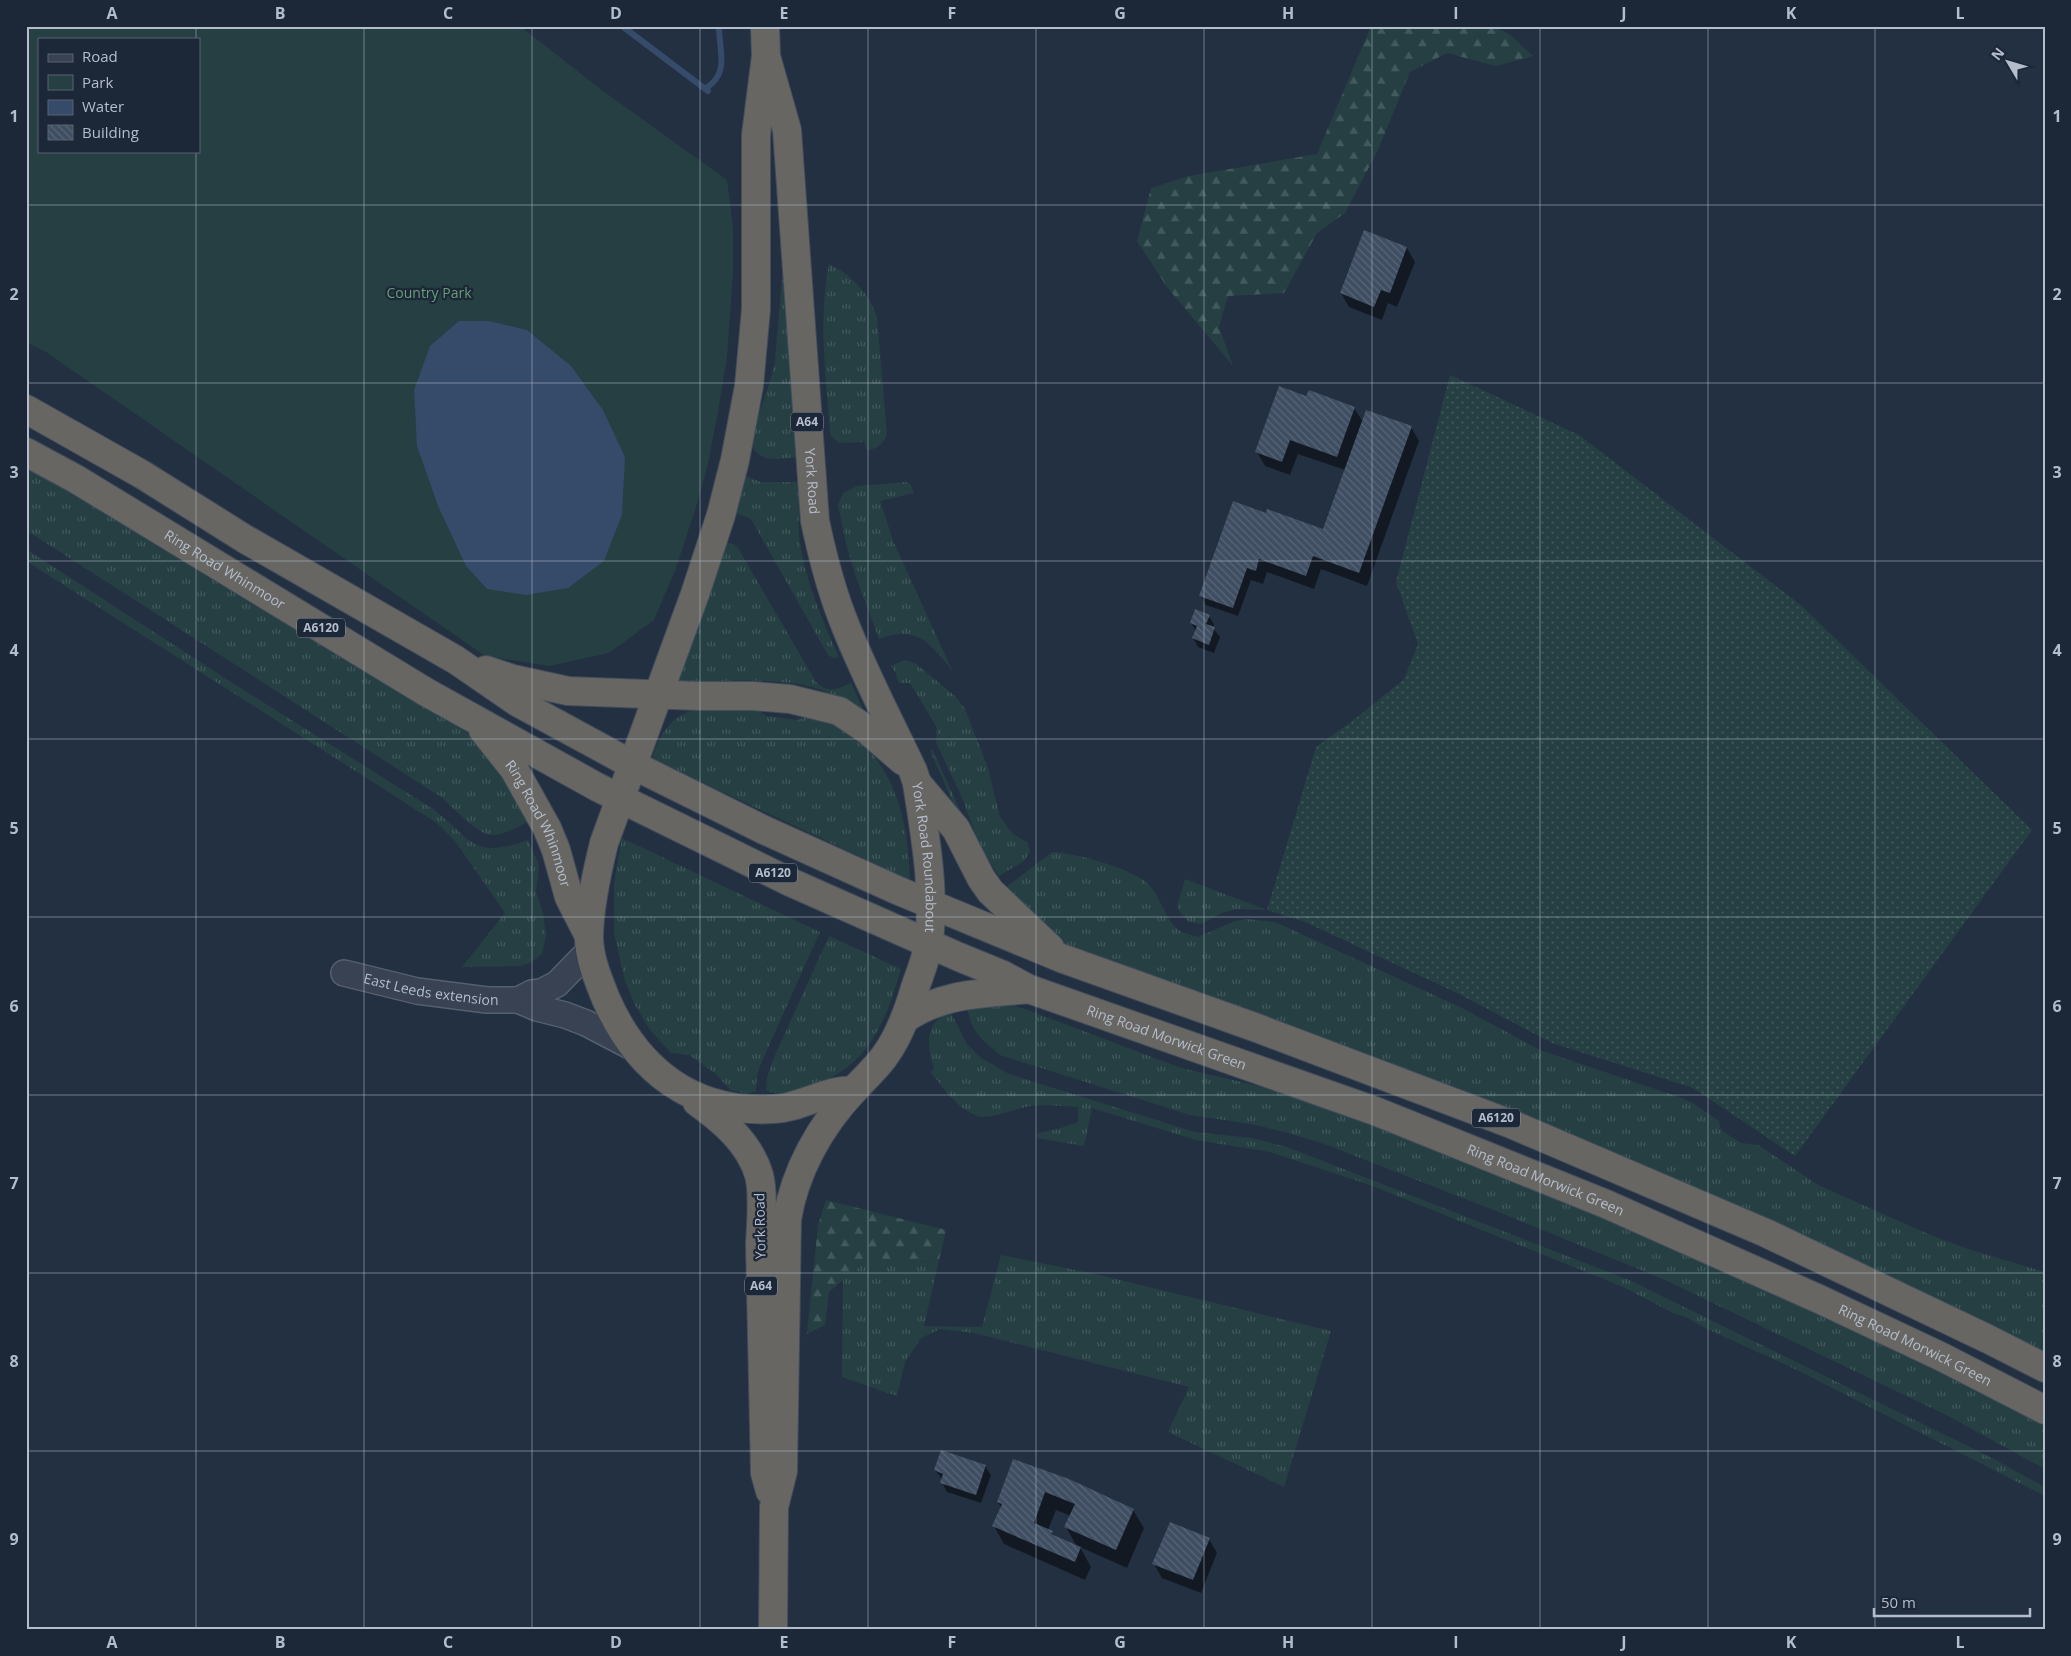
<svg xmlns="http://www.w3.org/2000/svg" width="2071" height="1656" font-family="'Open Sans',sans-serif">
<defs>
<pattern id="grass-tufts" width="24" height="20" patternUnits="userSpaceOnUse" patternTransform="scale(1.25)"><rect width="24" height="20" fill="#253f43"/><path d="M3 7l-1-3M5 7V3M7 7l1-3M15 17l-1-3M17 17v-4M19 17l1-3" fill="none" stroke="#42595d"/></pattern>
<pattern id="forest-firs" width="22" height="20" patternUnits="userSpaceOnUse" patternTransform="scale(1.25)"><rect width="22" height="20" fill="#253f43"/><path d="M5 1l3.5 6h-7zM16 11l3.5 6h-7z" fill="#42595d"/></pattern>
<pattern id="garden-dots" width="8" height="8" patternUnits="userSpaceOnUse" patternTransform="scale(1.25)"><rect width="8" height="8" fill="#253f43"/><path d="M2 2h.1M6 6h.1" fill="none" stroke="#42595d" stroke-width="1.8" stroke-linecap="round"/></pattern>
<pattern id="building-back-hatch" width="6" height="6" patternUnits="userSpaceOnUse" patternTransform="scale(1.25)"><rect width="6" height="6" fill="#3f4e62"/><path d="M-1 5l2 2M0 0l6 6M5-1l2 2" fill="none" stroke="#586677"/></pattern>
</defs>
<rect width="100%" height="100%" fill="#233042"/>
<g fill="url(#grass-tufts)">
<path d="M829,264C853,276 868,292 877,317L887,435C882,445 877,449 866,450L865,442L839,443L831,436L830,432C826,377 818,319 829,264Z"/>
<path d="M783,267L797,454L795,457C778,459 759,464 751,443C756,415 770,389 775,361Z"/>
<path d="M26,465L446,717L470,735L493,756L535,818C523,824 509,833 495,835C478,837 454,808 441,797L26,530Z"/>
<path d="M746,476L761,482H799C800,500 798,518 799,536C804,577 822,620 839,657L833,658L828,655L752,521L749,518L735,513L743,479Z"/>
<path d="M906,482L911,485L914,493L880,501L894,543L952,670C930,644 917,624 879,639L856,577L846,544L838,505L843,493L857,486Z"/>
<path d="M726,543L734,544L738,548L816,682C827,693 837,690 851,683L863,709L860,710C847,703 834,694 819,689C775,676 726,682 681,682L679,680Z"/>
<path d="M26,549L231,682L433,809C473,840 472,860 528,840L539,865L536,892L543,912L546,936L542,954L530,963L520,966L462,967L505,913L455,841L437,823L26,561Z"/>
<path d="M905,660L915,663L955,696L965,709L988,768L1000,817L1013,834L1028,843L1030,852L1024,861L999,876L980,847L961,795L936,743L937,728L912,686L909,683H899L896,676L897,675L891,666Z"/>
<path d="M753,706L766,716L797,720L813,715C834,724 856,735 871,753C901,787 909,836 910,880L652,759C670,701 702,707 753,706Z"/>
<path d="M932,749L961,812L970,842L930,750Z"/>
<path d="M622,838L820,932L762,1061L757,1075L756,1091L748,1094L730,1090L716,1074L689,1055L671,1053L650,1030L635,1005L625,981L614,933V883Z"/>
<path d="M1052,852C1073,852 1132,869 1147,883C1160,895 1163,913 1174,926C1180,933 1190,934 1198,937L1235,921L1247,919L1275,922L1460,1007L1540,1050L1679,1097L1691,1102L1719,1121L1721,1130L1741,1143L1758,1145L1820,1186L1933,1236L1971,1250L2045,1272V1354L1060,944L1000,892Z"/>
<path d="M1185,879L1267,910L1236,909L1222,913L1201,924L1189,922L1181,914L1177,906Z"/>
<path d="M829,936L901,969C884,1027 867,1070 804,1088C792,1092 777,1096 766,1090L767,1078L772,1062Z"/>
<path d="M967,1003H1004L1025,1009L1181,1068L1294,1094L1504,1175L1816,1310L2045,1424V1469L1948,1416L1663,1279L1496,1211L1327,1145L1288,1133L1251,1124L1190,1115L1000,1055C980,1038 969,1030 967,1003Z"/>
<path d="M951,1013L967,1044L981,1058L1009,1074L1195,1132L1252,1138L1287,1147L1629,1280L1988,1456L2045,1487V1496L1795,1369L1705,1328L1684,1316L1675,1314L1621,1286L1370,1185L1270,1152L1196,1140L1092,1108L1084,1146L1037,1138V1133L1058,1129L1078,1122V1107C1062,1106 1047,1104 1031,1106C1016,1108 991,1120 978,1116C958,1110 943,1087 930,1072L934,1069C927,1048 923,1020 951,1013Z"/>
<path d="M1001,1255L1095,1274L1331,1331L1284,1487L1168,1432L1189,1387L974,1333L940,1329L921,1338L905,1362L897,1396L842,1377L843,1279L864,1263H907L939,1260L924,1326L982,1327Z"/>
</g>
<g fill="url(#forest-firs)">
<path d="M1371,26H1493L1509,34L1533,56L1496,66L1447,53L1410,72L1378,150L1345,213L1317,233L1284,293L1228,296L1219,327L1233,366L1167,287L1137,241L1151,188L1189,176L1317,154Z"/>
<path d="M826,1200L946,1230L939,1260L907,1263H864L829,1292L825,1325L807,1334L818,1225Z"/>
</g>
<path fill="#253f43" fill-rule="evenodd" d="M26,26H520L599,88L727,180L733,227V273L727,357L718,412L709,459L699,498L675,571L654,620L609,653L549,666L485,656L46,352L26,342ZM39,39H199V151H39Z"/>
<path fill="url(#garden-dots)" d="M1450,375L1579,435L1802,606L2032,830L1795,1156L1693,1088L1552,1043L1459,994L1305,922L1267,910L1316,747L1355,719L1404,679L1418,644L1396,582Z"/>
<path fill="#364a6a" d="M459,321H489L527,330L571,366L603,410L625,457L622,515L604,561L568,588L526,595L487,589L466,566L438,506L417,446L414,390L430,346Z"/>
<g fill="#0007" fill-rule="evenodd">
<path d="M1407,248L1415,262L1397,307L1388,303L1382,320L1349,307L1341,293Z"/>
<path d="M1307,398L1354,408L1363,422L1411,427L1419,441L1367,586L1321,569L1314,589L1267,572L1263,584L1251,580L1238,616L1206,605L1201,596L1267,515L1324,531L1345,470L1298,454L1290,475L1265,466L1257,452Z"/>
<path d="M1209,616L1214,625L1213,628L1220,637L1214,653L1198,647L1193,638L1196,631L1191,623Z"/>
<path d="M1013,1460L1133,1510L1144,1528L1127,1568L1080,1547L1091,1567L1085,1580L1004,1544L994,1526L1001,1508L998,1502ZM1056,1510L1071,1516L1066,1527L1077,1547L1054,1537L1048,1530Z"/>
<path d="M985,1466L991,1475L981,1503L947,1492L942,1483L943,1480L935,1470Z"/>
<path d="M1209,1539L1217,1553L1201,1593L1162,1578L1154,1564Z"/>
</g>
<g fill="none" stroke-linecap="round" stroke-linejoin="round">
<g stroke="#364a6a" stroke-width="6">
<path d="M622,26L708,91"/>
<path d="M706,88C730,73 719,51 719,26"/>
</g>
</g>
<g fill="url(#building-back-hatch)">
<path d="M1364,230L1407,247L1390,293L1381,290L1374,307L1340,293Z"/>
<path d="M1279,386L1306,396L1309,390L1355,407L1337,457L1290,440L1282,462L1255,452Z"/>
<path d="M1366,410L1412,426L1359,573L1313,556L1306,576L1259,559L1256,571L1247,568L1233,608L1199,596L1233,501L1266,513L1267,509L1323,529Z"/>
<path d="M1195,609L1210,615L1206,624L1215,627L1209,645L1192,638L1197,626L1190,623Z"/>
<path d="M941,1450L986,1465L976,1495L940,1483L943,1474L934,1470Z"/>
<path d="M1013,1459L1069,1479L1134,1509L1116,1550L1064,1527L1075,1504L1045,1492L1034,1523L1053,1531L1051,1534L1081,1547L1075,1562L992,1526L1002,1504L997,1502Z"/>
<path d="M1170,1522L1210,1538L1193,1580L1152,1564Z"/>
</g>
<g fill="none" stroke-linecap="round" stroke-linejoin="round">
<defs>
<g id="minor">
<path id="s1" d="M344,973L417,991L487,1000H518L537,1008L565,1015L586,1023L632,1047"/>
<path d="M518,1000L532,993L541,992L557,984L590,950"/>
</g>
<g id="trunk">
<path d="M765,26L766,56L756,135V309L749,386L735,460L721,515L695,594L604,843C597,872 589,907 589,937C589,958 598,979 606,999C637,1070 693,1114 774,1109C795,1108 812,1098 832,1093C839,1091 847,1091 854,1090"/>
<path id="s2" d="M766,56L787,130L815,521C822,554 830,586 842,617C862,670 889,720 913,771L917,783C925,836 935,888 929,941C927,957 920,973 915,988C908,1012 899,1037 884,1057C875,1069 864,1079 854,1090C820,1126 795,1171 787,1219L783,1471L774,1507L773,1630"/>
<path d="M26,409L143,475L245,539L456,660L517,702L631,764L764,830L899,891L1061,958L1257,1028L1511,1124L1766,1233L1988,1339L2045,1368"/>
<path id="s3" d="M26,452L76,479L426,692L597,787L790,882L959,957L1003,975L1029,989L1375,1111L1606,1204L1819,1299L1942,1357L2045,1410"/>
<path d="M486,670L513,679L568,691L699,696H753L790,699L839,711L866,729L903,761"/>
<path id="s4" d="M483,730L514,769L547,828L556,850L569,897L589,936"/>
<path d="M917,783L956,829L981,878L990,891L1050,948"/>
<path d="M906,1018C945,992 984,994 1029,989"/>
<path d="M697,1102C723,1121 749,1142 759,1175C764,1194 761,1223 760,1244L765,1473L770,1491"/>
</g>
</defs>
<use href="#minor" stroke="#55606f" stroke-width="28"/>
<use href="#trunk" stroke="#424d5c" stroke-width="30"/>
<use href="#minor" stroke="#384252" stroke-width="25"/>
<use href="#trunk" stroke="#676663" stroke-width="28"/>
</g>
<path fill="none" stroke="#b4bdcc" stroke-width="1" stroke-opacity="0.55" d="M196,26V39M364,26V1630M532,26V1630M700,26V1630M868,26V1630M1036,26V1630M1204,26V1630M1372,26V1630M1540,26V1630M1708,26V1630M1875,26V1630M196,151V1630M26,205H2045M26,383H2045M26,561H2045M26,739H2045M26,917H2045M26,1095H2045M26,1273H2045M26,1451H2045"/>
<g text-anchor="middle" stroke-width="4.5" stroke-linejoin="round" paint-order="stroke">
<g fill="#1c2737" stroke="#86909f" stroke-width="1">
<rect x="791" y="412.5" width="32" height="19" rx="4"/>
<rect x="297" y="618.5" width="48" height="19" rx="4"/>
<rect x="749" y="863.5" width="48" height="19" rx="4"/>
<rect x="1472" y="1108.5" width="48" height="19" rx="4"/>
<rect x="745" y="1276.5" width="32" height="19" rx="4"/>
</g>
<g font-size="12" font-weight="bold" fill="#b4bdcc">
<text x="807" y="426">A64</text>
<text x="321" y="632">A6120</text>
<text x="773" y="877">A6120</text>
<text x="1496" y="1122">A6120</text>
<text x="761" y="1290">A64</text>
</g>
<g font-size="14" fill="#699f77" stroke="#1c2737">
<text x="429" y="298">Country Park</text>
</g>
<g font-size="14" fill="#b4bdcc" stroke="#1c2737">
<text dy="5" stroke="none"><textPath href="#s2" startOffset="429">York Road</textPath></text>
<text dy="5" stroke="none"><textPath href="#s3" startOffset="231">Ring Road Whinmoor</textPath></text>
<text dy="5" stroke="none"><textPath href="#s4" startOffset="110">Ring Road Whinmoor</textPath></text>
<text dy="5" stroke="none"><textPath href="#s2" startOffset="826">York Road Roundabout</textPath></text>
<text dy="5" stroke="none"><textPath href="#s1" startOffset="89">East Leeds extension</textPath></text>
<text dy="5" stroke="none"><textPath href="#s3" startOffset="1285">Ring Road Morwick Green</textPath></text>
<text dy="5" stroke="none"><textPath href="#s3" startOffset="1690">Ring Road Morwick Green</textPath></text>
<text transform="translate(760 1226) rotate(-91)" y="5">York Road</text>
<text dy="5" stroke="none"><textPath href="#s3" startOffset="2095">Ring Road Morwick Green</textPath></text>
</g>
</g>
<rect width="2071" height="1656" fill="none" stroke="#1c2737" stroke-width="55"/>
<rect x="38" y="38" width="162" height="115" fill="#1c2737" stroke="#596373"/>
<rect x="48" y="54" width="25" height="8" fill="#384252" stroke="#596373"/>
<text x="82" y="62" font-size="15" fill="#b4bdcc">Road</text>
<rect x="48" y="75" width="25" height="15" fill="#253f43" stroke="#596373"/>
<text x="82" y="88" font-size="15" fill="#b4bdcc">Park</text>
<rect x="48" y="100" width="25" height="15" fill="#364a6a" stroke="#596373"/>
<text x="82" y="112" font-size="15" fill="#b4bdcc">Water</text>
<rect x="48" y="125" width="25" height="15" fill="url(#building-back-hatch)" stroke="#596373"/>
<text x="82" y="138" font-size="15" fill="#b4bdcc">Building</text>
<g transform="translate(2008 62) rotate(308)" stroke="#1c2737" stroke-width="4" paint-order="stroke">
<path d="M0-4L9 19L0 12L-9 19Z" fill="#b4bdcc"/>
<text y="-8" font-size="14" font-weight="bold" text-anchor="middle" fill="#b4bdcc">N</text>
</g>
<path d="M1874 1608v8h156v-8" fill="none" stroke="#b4bdcc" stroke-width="2.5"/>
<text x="1881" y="1608" font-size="15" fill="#b4bdcc" stroke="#1c2737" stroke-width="4" paint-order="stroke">50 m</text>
<rect x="28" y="28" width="2016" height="1600" fill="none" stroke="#b4bdcc" stroke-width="2"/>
<g font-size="16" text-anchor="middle" font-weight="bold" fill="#b4bdcc">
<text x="112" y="19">A</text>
<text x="280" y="19">B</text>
<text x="448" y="19">C</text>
<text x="616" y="19">D</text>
<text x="784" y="19">E</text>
<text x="952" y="19">F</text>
<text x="1120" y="19">G</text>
<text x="1288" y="19">H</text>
<text x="1456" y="19">I</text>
<text x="1624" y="19">J</text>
<text x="1791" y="19">K</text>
<text x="1960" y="19">L</text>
<text x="14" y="122">1</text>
<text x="2057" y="122">1</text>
<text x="14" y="300">2</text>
<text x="2057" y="300">2</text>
<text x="14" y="478">3</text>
<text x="2057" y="478">3</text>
<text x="14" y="656">4</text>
<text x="2057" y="656">4</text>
<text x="14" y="834">5</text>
<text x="2057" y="834">5</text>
<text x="14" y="1012">6</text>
<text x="2057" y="1012">6</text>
<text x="14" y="1189">7</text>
<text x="2057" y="1189">7</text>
<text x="14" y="1367">8</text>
<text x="2057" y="1367">8</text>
<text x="14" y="1545">9</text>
<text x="2057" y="1545">9</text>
<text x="112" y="1648">A</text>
<text x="280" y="1648">B</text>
<text x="448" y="1648">C</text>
<text x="616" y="1648">D</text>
<text x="784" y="1648">E</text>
<text x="952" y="1648">F</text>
<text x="1120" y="1648">G</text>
<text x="1288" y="1648">H</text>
<text x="1456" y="1648">I</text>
<text x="1624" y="1648">J</text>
<text x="1791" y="1648">K</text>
<text x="1960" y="1648">L</text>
</g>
</svg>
